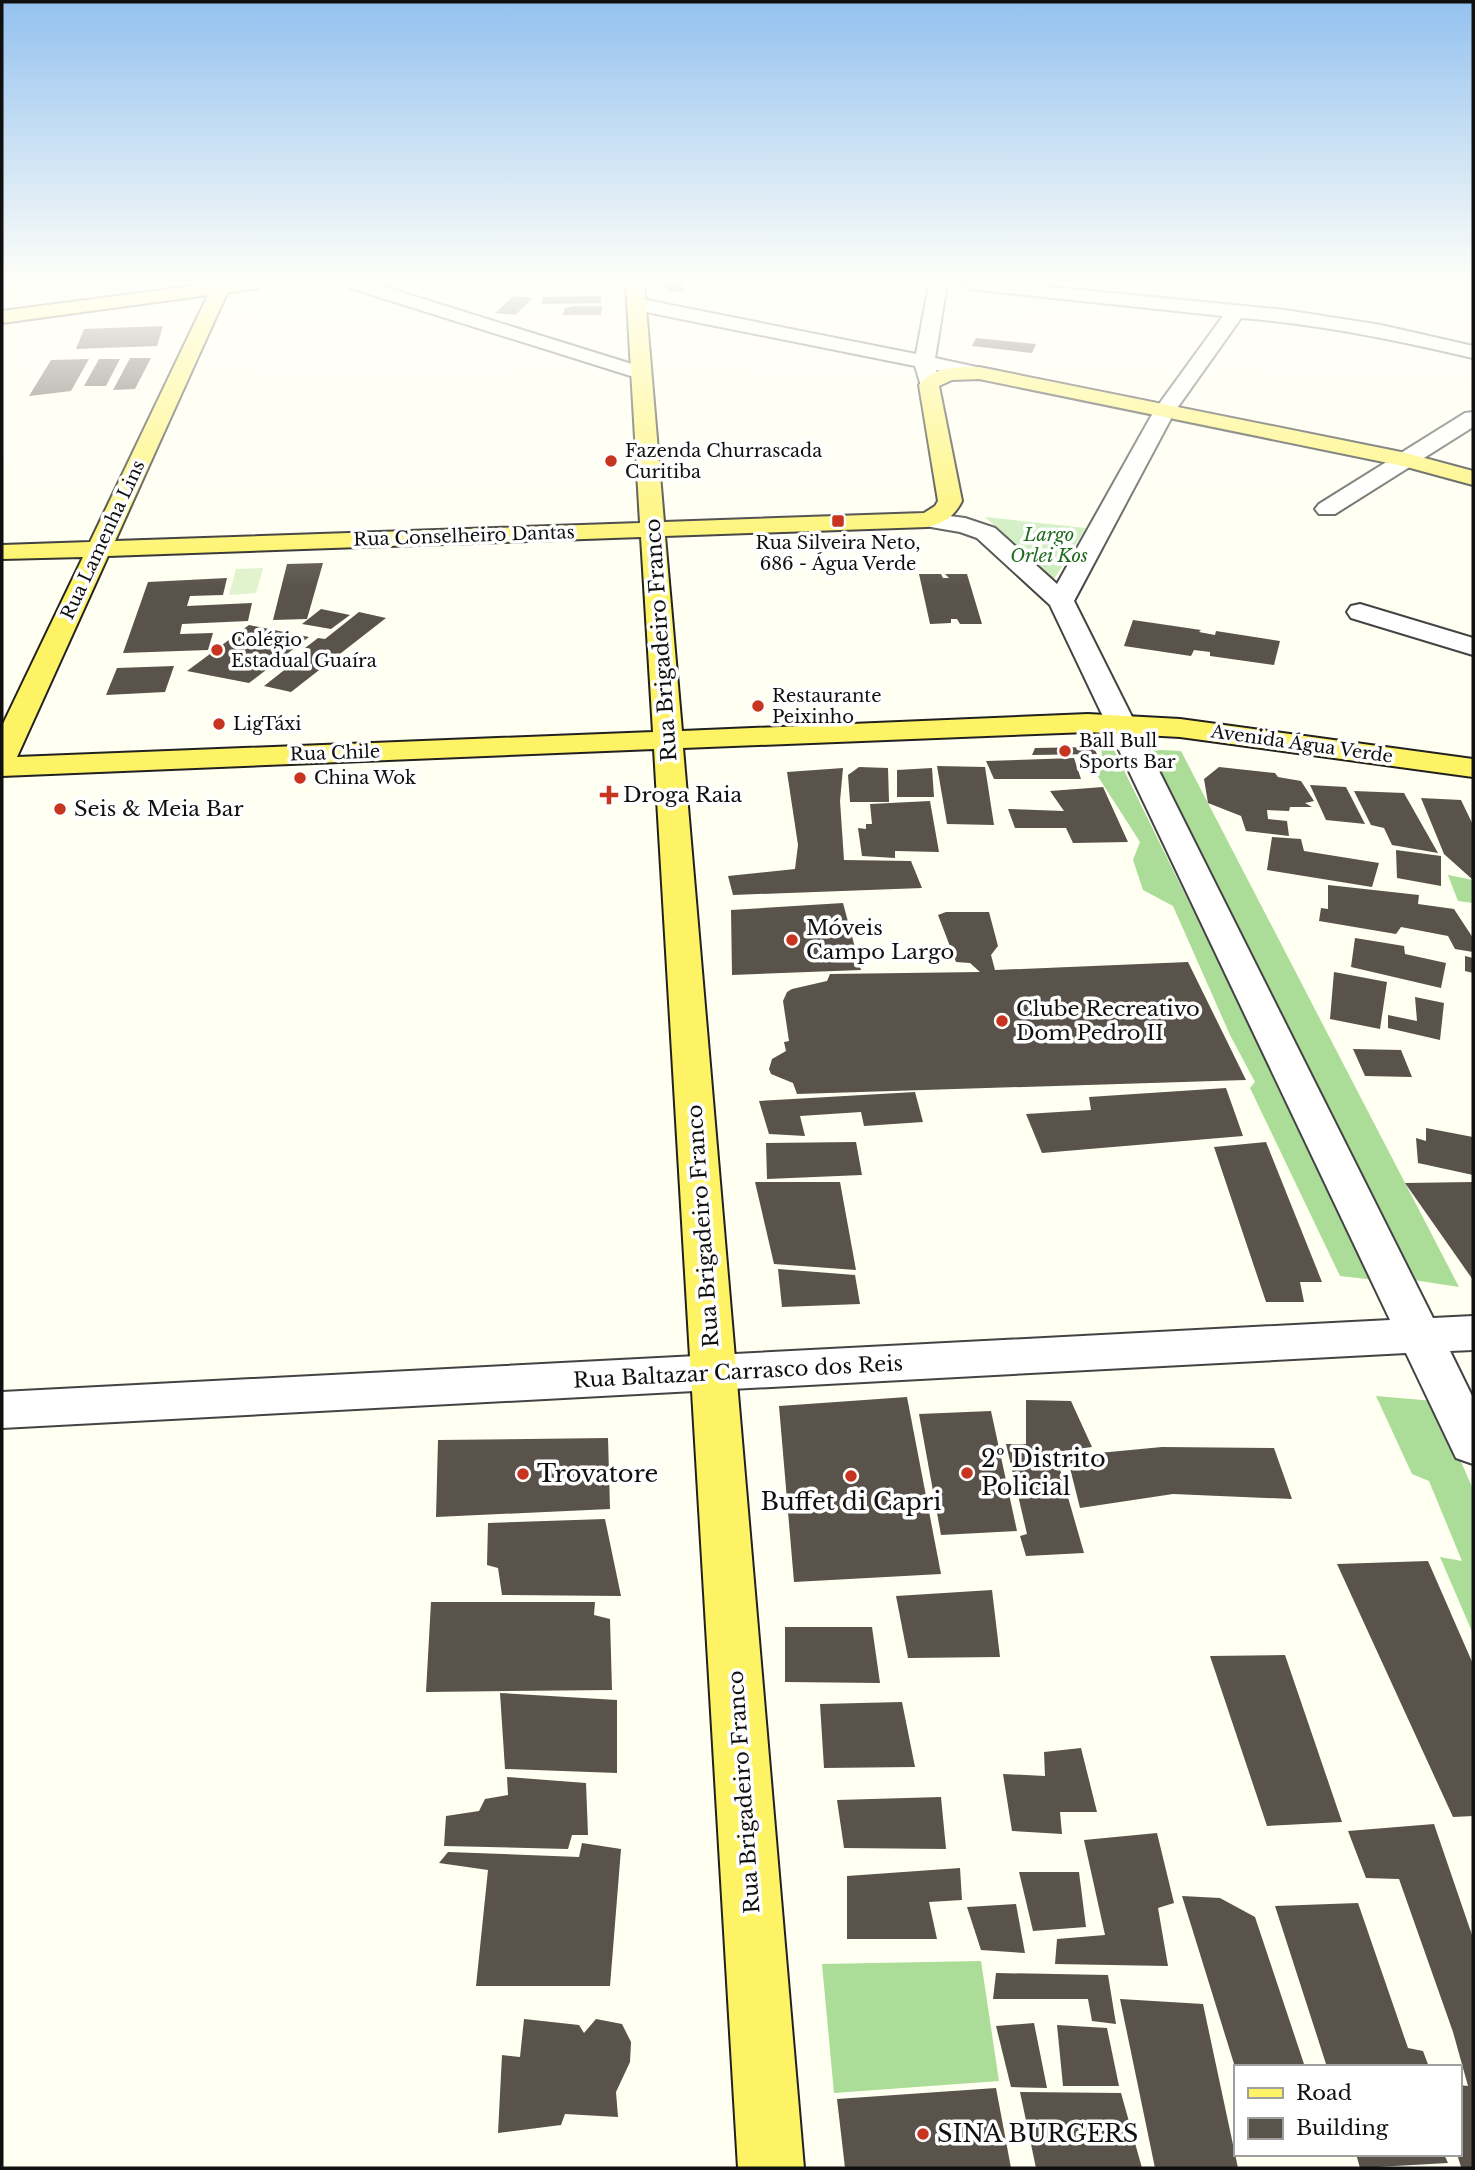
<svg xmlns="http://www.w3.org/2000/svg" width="1475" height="2170" font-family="'Libre Baskerville',serif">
<rect width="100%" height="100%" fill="#fffff2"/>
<path fill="#cbecba" d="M985,517L1086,528L1054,579Z"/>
<g fill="#abdd98">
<path d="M1101,746L1113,748L1375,1280L1340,1276L1250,1088L1255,1082L1230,1035L1173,906L1143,890L1133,860L1140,842L1088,761L1102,757Z"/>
<path d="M1122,748L1181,751L1459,1287L1394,1277Z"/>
<path d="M1448,875L1473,880V903L1458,901Z"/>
<path d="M1376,1396L1434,1401L1473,1489V1634L1440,1557L1462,1561L1429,1481L1412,1474Z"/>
<path d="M981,1961L999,2081L834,2093L822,1964Z"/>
</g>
<path fill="#dff3cc" d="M263,568L256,593L229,595L236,569Z"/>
<g fill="#59534b">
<path d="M667,284H683L684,292H668Z"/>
<path d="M514,296L533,298L515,315L495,313Z"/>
<path d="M601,296V303L542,304V297Z"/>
<path d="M576,306H602L601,315H563L565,308Z"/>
<path d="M163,326L157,346L76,349L84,329Z"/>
<path d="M976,338L1036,344L1032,353L972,346Z"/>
<path d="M130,358H151L135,389L113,390Z"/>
<path d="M89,359L71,391L29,396L51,360Z"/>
<path d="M99,359H120L106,386H84Z"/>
<path d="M323,563L307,619L273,620L287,564Z"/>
<path d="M919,574H941L943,578H949L945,574H967L982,624H960L957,619H951V623L930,624Z"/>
<path d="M227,578L223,595L190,596L187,606L252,603L248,621L182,624L180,634L213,633L208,650L123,653L148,582Z"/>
<path d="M321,609L350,615L331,629L302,624Z"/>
<path d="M359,612L386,618L291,692L264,686L311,649L305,648L318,638L325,639Z"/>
<path d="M1133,620L1201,630L1199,632L1215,635L1216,631L1280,641L1274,665L1210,656V652L1194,650L1191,656L1124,646Z"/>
<path d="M249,625L309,637L249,683L187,671Z"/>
<path d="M174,666L165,692L106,695L117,668Z"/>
<path d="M1093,747L1097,754L1032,755L1035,748Z"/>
<path d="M1074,758L1081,779H994L986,761Z"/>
<path d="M937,766L985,767L994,825L947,824Z"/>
<path d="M859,767L888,768L889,802H850L848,775Z"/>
<path d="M1219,767L1275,773L1278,777L1301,781L1314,801L1305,803L1312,807H1290L1289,811L1267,810L1268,819L1287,821L1289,836L1246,831L1241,816L1208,803L1204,779Z"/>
<path d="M843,768L840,801L844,860L911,861L922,888L733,895L728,876L795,869L798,845L787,772Z"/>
<path d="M932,768L934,797H897V770Z"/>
<path d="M1310,785L1346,787L1365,824L1326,820Z"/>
<path d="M1103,787L1128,842L1073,843L1066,828H1015L1008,809L1064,811L1050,791Z"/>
<path d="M1354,791L1404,793L1438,853L1392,845L1384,828L1371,825Z"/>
<path d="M1421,798L1461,800L1473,825V880L1444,854Z"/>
<path d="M930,801L939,852L895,851V858L862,856L858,828L866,829V824H872L870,804Z"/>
<path d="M1272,837L1301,839L1304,851L1379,863L1372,887L1267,870Z"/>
<path d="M1396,850L1441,856V886L1397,878Z"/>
<path d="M1328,885L1419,895L1418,904L1454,909L1473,938V952L1455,949L1448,936L1401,927L1396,934L1319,921L1321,908L1328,909Z"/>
<path d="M843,903L861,970L732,975L731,910Z"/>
<path d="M946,912H989L998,946L991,955L995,970L1188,962L1246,1080L797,1094L793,1083L771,1074L769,1069L772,1059L786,1051L784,1042L789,1041L783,1001L787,992L792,989L827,981L830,974L980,972L970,963L956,962L938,915Z"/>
<path d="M1355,938L1404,946L1405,954L1446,963L1441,988L1351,967Z"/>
<path d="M1465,956L1473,958V973L1465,971Z"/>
<path d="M1334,972L1387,982L1380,1029L1330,1019Z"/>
<path d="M1415,997L1444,1003L1440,1040L1388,1028V1015L1417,1021Z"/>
<path d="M1353,1049L1401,1050L1412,1077L1365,1076Z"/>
<path d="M1226,1088L1243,1136L1042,1153L1026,1114L1091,1110L1089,1097Z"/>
<path d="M915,1092L923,1122L864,1126L861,1112L800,1116L805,1136L769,1134L759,1101Z"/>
<path d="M1426,1128L1473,1137V1175L1418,1163L1416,1138L1426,1141Z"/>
<path d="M856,1142L862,1175L767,1179L766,1143Z"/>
<path d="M1266,1142L1322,1282H1300L1304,1302H1266L1214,1147Z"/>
<path d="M755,1182H840L856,1270L774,1264Z"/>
<path d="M1473,1182V1280L1405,1183Z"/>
<path d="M778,1269L855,1275L860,1304L782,1307Z"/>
<path d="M907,1397L941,1574L794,1582L779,1406Z"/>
<path d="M1026,1400L1071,1401L1092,1447L1055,1452L1084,1553L1026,1556L1020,1536L1027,1534L1006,1444H1026Z"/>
<path d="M991,1411L1017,1531L941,1535L919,1414Z"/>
<path d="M608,1438L610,1509L436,1517L438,1440Z"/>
<path d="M1162,1447L1274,1448L1292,1499L1173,1494L1080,1508L1067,1456Z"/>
<path d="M605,1519L621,1596L502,1595L498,1568L487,1565L488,1523Z"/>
<path d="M1428,1561L1473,1664V1816L1453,1817L1337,1564Z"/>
<path d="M992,1590L1000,1657L908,1658L896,1596Z"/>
<path d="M431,1602H595L594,1615L610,1619L612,1690L426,1692Z"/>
<path d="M785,1627H872L880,1683L785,1682Z"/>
<path d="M1285,1655L1342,1822L1267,1826L1210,1656Z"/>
<path d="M500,1693L617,1700V1773L505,1769Z"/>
<path d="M902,1702L915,1767L824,1768L820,1704Z"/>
<path d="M1081,1748L1097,1812H1060L1062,1834L1012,1831L1003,1774L1045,1776L1044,1752Z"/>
<path d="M507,1777L586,1783L588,1835H572L568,1849L444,1846L446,1816L479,1811L485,1799L508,1795Z"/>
<path d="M941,1797L946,1849L844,1848L837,1800Z"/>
<path d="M1434,1824L1473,1938V2167H1461L1457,2154L1459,2122H1463L1459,2085L1468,2086L1453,2032L1399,1879L1366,1878L1348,1831Z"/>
<path d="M1157,1833L1174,1903L1158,1908L1168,1966L1055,1964L1057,1939L1105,1935L1084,1840Z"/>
<path d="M582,1843L621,1849L610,1986H476L488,1870L439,1863L448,1852L579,1857Z"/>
<path d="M960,1868L962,1900L929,1902L937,1939H847V1876Z"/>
<path d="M1019,1872H1079L1086,1927L1033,1931Z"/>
<path d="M1182,1896L1220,1898L1255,1917L1305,2067H1235Z"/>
<path d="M1358,1903L1408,2048L1423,2051L1429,2067H1327L1275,1906Z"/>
<path d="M1016,1904L1025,1953L981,1950L967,1907Z"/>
<path d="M996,1973L1108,1975L1116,2024L1092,2021L1088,1999H993Z"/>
<path d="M1120,1999L1203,2004L1238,2168H1155Z"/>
<path d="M524,2019L579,2025L584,2033L596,2019L622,2024L631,2042L630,2062L616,2092L618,2117L565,2114L561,2125L498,2133L502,2055L520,2057Z"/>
<path d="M1034,2023L1047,2088L1011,2087L996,2026Z"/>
<path d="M1057,2025L1107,2028L1119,2086H1063Z"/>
<path d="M996,2088L1011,2168H845L837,2099Z"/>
<path d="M1020,2092L1121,2093L1142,2168H1036Z"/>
<path d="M1356,2154H1444L1448,2163L1360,2168Z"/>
</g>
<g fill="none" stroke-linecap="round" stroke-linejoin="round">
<defs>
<g id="minor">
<path d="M347,284H375L648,369L651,373L648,377H634L350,288Z"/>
<path d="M929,284H947L935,358L986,369L989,373L986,377L979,379L936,370L939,385L936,389H922L915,366L636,310L627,304L636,298L916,354Z"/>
<path d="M961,284H1020L1285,310L1381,325L1473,346V358C1396,340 1319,324 1241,318L1175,411L1074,601L1433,1318L1473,1316V1350L1450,1351L1473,1398V1464L1456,1458L1406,1353L2,1428V1392L1390,1320L1050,605L977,538L960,532L919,525L915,520L919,515L927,513L965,518L995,528L1057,584L1154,411L1223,316L970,289Z"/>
<path d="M1473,412V427L1335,514H1319L1315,509L1319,504L1465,413Z"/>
<path d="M1360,604L1473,638V655L1351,618L1347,612L1351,606Z"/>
</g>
<path id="major" d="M208,284H260L257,288L227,293L115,541L640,523L626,284H644L664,522L924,513L935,506L938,501L919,385C933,366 958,367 979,367L1406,453L1473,471V485L1403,466L979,379L952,380L939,386L962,501C954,517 944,523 927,527L665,536L682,731L1088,714L1180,719L1473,759V777L1180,737L1088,732L683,748L804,2168H738L654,749L2,776V726L83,557L2,559V545L90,542L208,295L2,323V311ZM641,537L653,732L17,757L108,556Z"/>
</defs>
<use href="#minor" stroke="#434343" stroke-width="4"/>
<use href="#major" stroke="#212121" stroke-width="4"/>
<use href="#minor" fill="#fff" fill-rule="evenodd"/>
<use href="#major" fill="#fef364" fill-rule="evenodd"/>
</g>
<linearGradient id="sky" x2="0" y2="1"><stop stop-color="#93c1ef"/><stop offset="0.48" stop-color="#fffff9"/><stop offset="1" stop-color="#fffff9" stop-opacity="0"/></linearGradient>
<rect width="1475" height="588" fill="url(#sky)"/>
<g fill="#c73521" stroke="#fff" stroke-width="2.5">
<circle cx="611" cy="461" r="7"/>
<rect x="831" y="514" width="14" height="14" rx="3.5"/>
<circle cx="217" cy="650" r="7"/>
<circle cx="758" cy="706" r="7"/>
<circle cx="219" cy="724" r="7"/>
<circle cx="1065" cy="751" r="7"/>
<circle cx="300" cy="778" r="7"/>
<path d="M605.5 784.5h7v7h7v7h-7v7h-7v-7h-7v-7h7z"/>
<circle cx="60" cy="809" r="7"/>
<circle cx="792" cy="940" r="7"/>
<circle cx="1002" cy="1021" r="7"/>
<circle cx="967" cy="1473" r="7"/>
<circle cx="523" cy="1474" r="7"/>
<circle cx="851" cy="1476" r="7"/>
<circle cx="923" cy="2134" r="7"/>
</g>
<g text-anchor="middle" stroke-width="7" stroke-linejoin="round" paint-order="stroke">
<g font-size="18" fill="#101010" stroke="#fff" text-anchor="start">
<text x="625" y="457">Fazenda Churrascada<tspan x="625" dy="21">Curitiba</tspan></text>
<text x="838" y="549" text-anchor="middle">Rua Silveira Neto,<tspan x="838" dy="21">686 - Água Verde</tspan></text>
<text x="231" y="646">Colégio<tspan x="231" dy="21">Estadual Guaíra</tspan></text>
<text x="772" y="702">Restaurante<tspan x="772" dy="21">Peixinho</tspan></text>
<text x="233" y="730">LigTáxi</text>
<text x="1079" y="747">Ball Bull<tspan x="1079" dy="21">Sports Bar</tspan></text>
<text x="314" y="784">China Wok</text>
</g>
<g font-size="18" font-style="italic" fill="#1f6b1c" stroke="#fff">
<text x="1049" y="541">Largo<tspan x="1049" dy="21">Orlei Kos</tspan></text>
</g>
<g font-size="18" fill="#101010" stroke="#fff">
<text transform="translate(464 536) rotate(-2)" y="6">Rua Conselheiro Dantas</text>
<text transform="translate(103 540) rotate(-65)" y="6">Rua Lamenha Lins</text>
<text transform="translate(1302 744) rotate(8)" y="6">Avenida Água Verde</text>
<text transform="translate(335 753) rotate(-2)" y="6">Rua Chile</text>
</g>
<g font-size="21" fill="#101010" stroke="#fff">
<text transform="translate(661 640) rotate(-94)" y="7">Rua Brigadeiro Franco</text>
<text transform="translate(703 1226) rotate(-94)" y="7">Rua Brigadeiro Franco</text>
<text transform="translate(738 1372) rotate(-3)" y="7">Rua Baltazar Carrasco dos Reis</text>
<text transform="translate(744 1792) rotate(-94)" y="7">Rua Brigadeiro Franco</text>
</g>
<g font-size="21" fill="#101010" stroke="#fff" text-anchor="start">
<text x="623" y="802">Droga Raia</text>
<text x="74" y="816">Seis &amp; Meia Bar</text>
<text x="806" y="935">Móveis<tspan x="806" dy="24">Campo Largo</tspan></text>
<text x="1016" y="1016">Clube Recreativo<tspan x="1016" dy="24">Dom Pedro II</tspan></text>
</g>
<g font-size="24" fill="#101010" stroke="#fff" text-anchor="start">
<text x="981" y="1467">2º Distrito<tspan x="981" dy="28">Policial</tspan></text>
<text x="537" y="1482">Trovatore</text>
<text x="851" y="1510" text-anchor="middle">Buffet di Capri</text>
<text x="937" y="2142">SINA BURGERS</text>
</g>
</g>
<rect width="1475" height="2170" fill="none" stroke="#101010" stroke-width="7"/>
<rect x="1234" y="2065" width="228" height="91" fill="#ffffff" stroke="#9f9f9f" stroke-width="2"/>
<rect x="1248" y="2088" width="35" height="10" fill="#fef364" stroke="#9f9f9f" stroke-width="2"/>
<text x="1296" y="2100" font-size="21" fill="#101010">Road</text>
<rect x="1248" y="2118" width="35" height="21" fill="#59534b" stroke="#9f9f9f" stroke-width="2"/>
<text x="1296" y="2135" font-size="21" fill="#101010">Building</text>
</svg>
